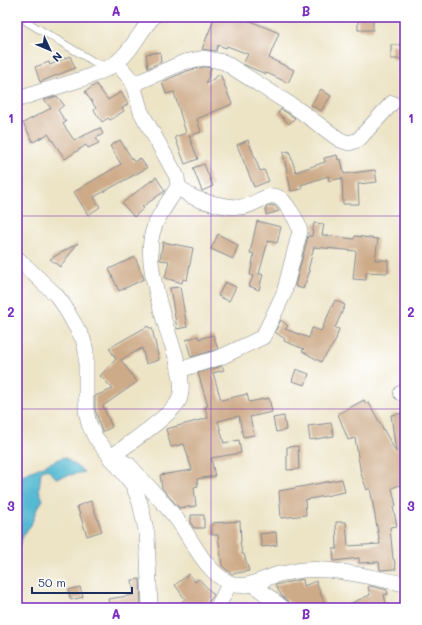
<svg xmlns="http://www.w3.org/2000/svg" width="422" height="625" font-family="Mali,sans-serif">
<rect width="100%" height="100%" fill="#fff"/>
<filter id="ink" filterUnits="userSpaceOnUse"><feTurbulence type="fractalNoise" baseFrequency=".025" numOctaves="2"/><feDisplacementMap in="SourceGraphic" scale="8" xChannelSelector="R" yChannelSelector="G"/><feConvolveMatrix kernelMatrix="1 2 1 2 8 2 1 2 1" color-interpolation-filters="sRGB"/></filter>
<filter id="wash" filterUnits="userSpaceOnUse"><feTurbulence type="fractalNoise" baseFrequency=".012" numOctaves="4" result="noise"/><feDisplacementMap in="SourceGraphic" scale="16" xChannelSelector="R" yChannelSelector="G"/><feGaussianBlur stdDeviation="0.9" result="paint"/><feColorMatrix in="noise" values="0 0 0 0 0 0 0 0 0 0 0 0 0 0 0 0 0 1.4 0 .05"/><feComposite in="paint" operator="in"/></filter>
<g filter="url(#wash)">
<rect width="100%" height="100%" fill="#ede4c6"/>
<path fill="#54bad2" stroke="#387498" d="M64,457L84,472L56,478L47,469L41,472L39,490L43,500L37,509L31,525L24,534L17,550V480L25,474Z"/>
<g id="blocks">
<g fill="#cdaa88">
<path d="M215,17H249L248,20L279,33L269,58L294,70L288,83L267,73L266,74L249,67L243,64L248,54L227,46L226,48L218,45L216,51L202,49Z"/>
<rect x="358" y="17" width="15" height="13"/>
<rect x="391" y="45" width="12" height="14"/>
<path d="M160,52L161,62L148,68L146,54Z"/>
<path d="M70,56L75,68L40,82L35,67L49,62L50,65Z"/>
<path d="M204,67L211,68L206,84L220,74L232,104L197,119L201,132L189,136L198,159L185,164L175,137L186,133L174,92L166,94L162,82L187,71Z"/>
<path d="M96,84L108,100L121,92L128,104L122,108L124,111L110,120L108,118L102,122L94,110L96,108L85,92Z"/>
<path d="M321,89L331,96L321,111L311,105Z"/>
<path d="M57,96L64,105L58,110L66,122L63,124L74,140L100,128L103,134L96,138L99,143L88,148L86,145L65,159L48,134L33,142L23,123L51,108L44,100Z"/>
<path d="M281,109L295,118L289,124L278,113Z"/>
<path d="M120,140L134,162L140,158L147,168L94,197L100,207L88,215L74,192L121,164L110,146Z"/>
<path d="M248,140L260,171L264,170L269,181L254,187L237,145Z"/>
<path d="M289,151L296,172L325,162L324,158L337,155L338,160L341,159L344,174L375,170L377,182L358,184L359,204H343L342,178L329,181L328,176L301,185L302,189L291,191L283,153Z"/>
<path d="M204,164L213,186L202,191L193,168Z"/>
<path d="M156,177L165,191L142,207L144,208L134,217L122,203Z"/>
<path d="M271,205L275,206L279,211L266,215V207Z"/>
<path d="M257,221L281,227L277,243L268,241L259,274H263L259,290L249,286L253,276L250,275L254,254L250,253Z"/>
<path d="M314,223L324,224L322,235L354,239L355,236L378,239L375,260H388V273L366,272V280L353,279L356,251L314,247L308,270L310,271L303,289L295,286L308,236H312Z"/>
<path d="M218,234L238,245L233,259L211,249Z"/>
<path d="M163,242L193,248L187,280L183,279L182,283L165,278L169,261L160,260Z"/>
<path d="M78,243L60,267L50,259Z"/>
<path d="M135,257L144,279L119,291L109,269Z"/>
<path d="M225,282L236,287L229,301L218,296Z"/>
<path d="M180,287L187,327L177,329L170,288Z"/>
<path d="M335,300L345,305L335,328L339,329L335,342L321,362L302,351L304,349L284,341L285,339L275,332L281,320L288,326L285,329L309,338L312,328L321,331Z"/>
<path d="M148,326L149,328H152L159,360L146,364L142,348L121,360L137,382L103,406L112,427L102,432L95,409V396L113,389L100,376L116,359L109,348Z"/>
<path d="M213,335L218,349L191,357L186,340L198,336L199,339Z"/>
<path d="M222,366L224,370L213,373L221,400L247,394L249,402L269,398L272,412L250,417L254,435L243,437L239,416L218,421L224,443L239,440L241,453L211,458L215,476L197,479L198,486L194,487L196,506L179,508L162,488L160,475L192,470L184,444L171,447L166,429L208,418L205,407L208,406L198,373Z"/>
<path d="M296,369L309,374L305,385L292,381Z"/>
<path d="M364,400L366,404L369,403L396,452L391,415L405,413V483L392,488L396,506L393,507L397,526L390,527L393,559H394L396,569L380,570L379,562L359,563V558L334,561L333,549H337L336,522H346L348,546L380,544L370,488L367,490L361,474L355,438L348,440L338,414Z"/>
<path d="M284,416L286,430L276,432L273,418Z"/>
<path d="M331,423L334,436L310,440L308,426Z"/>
<path d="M298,446L299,469L287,470V447Z"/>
<path d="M342,479L345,492L305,500L306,515L281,518L279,491Z"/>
<path d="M91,501L102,531L87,536L77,506Z"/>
<path d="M191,515H204V528H194L191,523Z"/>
<path d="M240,521L241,542H240L242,554H244L249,571L232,574L222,566L218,535H212V523Z"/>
<path d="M276,532L277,545L262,547L260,534Z"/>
<path d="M189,574L195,582L199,579L214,595L204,608H175L185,599L175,585Z"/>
<path d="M140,579L141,607L110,608L108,599L134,595L132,580Z"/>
<path d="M303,579L304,586L316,581L326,608H292L291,604L282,596L275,585Z"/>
<path d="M370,586L387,590L388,594L384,595L387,608H340L370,595L368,587Z"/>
<path d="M80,587L83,597L71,600L68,590Z"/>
</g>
</g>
</g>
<g filter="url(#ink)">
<use href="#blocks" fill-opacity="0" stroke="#848a92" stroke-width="1"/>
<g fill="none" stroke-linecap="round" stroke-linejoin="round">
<defs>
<path id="lane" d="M27,22L96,63L107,66"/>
<g id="street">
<path d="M132,81H141L184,62L204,58L224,62L299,110L340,140L349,143L358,140L392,103"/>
<path d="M17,100C45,88 94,80 117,62C132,51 140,31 153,17"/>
<path d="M178,186C183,190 187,195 193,197C202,202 228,207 239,207C258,208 271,182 287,206C293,215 298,221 300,231L284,293L263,337L221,357L179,370"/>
<path d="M17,258L56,295L63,304L83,339L86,351V410L89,424L95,437L133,485L140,503L147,534L150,608"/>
<path d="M401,393L405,392"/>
<path d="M110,458C125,446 169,417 178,402C189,382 170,342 164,320C157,295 145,256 153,231C157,215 170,201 178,186L177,177L141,112L132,81L117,63"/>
<path d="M120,460L129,465C145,483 161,500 176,518C192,539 204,570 229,583C246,591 263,578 279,574C287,573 295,571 303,570C336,567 372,578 405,584"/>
<path d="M253,584L283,608"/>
<path d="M217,608L230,583"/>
</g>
</defs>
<use href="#lane" stroke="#848a92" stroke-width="8"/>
<use href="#street" stroke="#848a92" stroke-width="16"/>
<path stroke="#848a92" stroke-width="2.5" stroke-dasharray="3 3" stroke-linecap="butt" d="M400,93L405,74"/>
<use href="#lane" stroke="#fff" stroke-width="7"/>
<use href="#street" stroke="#fff" stroke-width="15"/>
</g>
</g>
<path fill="none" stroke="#7b2cbf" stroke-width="1" stroke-opacity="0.55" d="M211,17V608M17,216H405M17,409H405"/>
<rect width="422" height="625" fill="none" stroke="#fff" stroke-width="44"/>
<g transform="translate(50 50) rotate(134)" stroke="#ffffff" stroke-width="3" paint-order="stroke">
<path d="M0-3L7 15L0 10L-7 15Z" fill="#1b2f5e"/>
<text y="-6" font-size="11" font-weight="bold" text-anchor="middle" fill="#1b2f5e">N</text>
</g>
<path d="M32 587v6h100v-6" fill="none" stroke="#1b2f5e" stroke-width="2"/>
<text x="38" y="587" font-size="12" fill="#1b2f5e" stroke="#ffffff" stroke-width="3" paint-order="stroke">50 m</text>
<rect x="22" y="22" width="378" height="581" fill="none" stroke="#7b2cbf" stroke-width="1.5"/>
<g font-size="13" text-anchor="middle" font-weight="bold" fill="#7b2cbf">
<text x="116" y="16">A</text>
<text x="306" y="16">B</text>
<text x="11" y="123">1</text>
<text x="411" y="123">1</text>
<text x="11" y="317">2</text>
<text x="411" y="317">2</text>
<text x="11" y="511">3</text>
<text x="411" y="511">3</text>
<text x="116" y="619">A</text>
<text x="306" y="619">B</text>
</g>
</svg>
